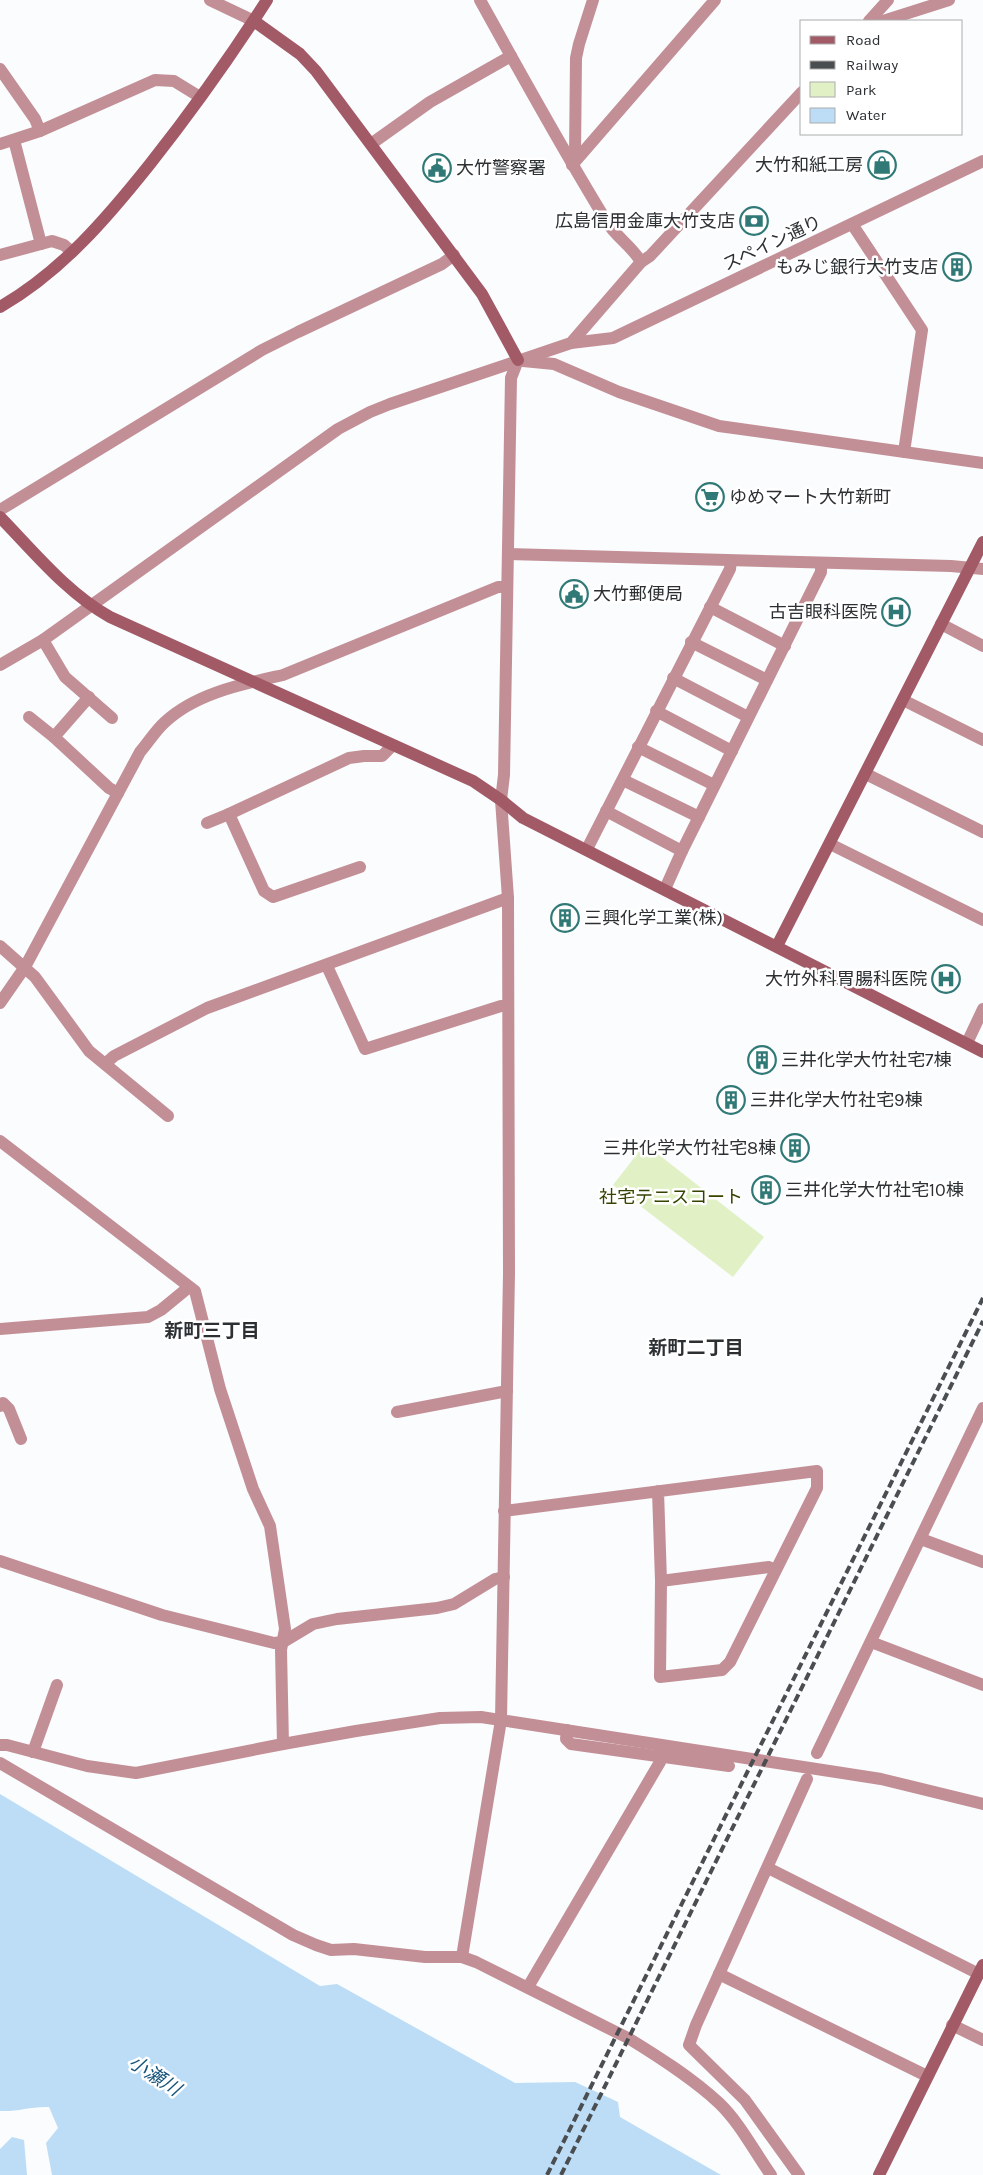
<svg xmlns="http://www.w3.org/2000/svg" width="983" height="2175" font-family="Karla,'Noto Sans JP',sans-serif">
<rect width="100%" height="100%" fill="#fafcfe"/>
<path fill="#e2f1c5" d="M645,1144L764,1237L733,1277L613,1185Z"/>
<g fill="#bdddf7">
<path d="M0,1794L320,1986L337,1984L515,2083L575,2082L618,2102L620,2117L721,2175H52L46,2143L58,2128L49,2107C32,2106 17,2112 0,2111Z"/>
<path d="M12,2137L24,2140L27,2175H0V2149Z"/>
</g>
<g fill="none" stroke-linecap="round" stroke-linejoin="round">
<g stroke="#c38f96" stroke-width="12">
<path d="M210,0L254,21"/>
<path d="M480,0C521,74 562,149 607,222C616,237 632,246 641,262"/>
<path d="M869,21L888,0"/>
<path d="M883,21L949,0"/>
<path d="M0,69L35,119L40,131"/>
<path d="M14,140L41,244"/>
<path d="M0,144L40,131L155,80L174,81L200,97"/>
<path d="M371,144L430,102L511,56"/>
<path d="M572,165L715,0"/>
<path d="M573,165L575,155L576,58L579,44L593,0"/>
<path d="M852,224L922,330L904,452"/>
<path d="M0,255L52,241L64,245L72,252"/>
<path d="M571,343L613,338L983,161"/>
<path d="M523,361L554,364L619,392L719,426L983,463"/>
<path d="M0,510L262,350L298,332L442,264L454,255"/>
<path d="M508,554L951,566L983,569"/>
<path d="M710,607L785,646"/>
<path d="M941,624L983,646"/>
<path d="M43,640L65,677L112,718"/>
<path d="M691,642L767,680"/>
<path d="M0,665L43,640L338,429L370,412L390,404L571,343L641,262L650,256L802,92"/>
<path d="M673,678L748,717"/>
<path d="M903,700L983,740"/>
<path d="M656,711L732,751"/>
<path d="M29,717L54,737L89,697"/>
<path d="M54,737L109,788L118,793"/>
<path d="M638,747L714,785"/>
<path d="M866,774L983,832"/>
<path d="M623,780L699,817"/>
<path d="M606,811L682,851"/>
<path d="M229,814L349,758L364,756H382L392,746"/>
<path d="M207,823L229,814L264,891L273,897L360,867"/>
<path d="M830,844L983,920"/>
<path d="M587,849L730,569L731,561"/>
<path d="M665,889L682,851L821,572V564"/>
<path d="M0,946L35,977L89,1051L168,1116"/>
<path d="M327,966L365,1049L501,1006H508"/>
<path d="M0,1003L25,967L140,752C148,743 155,731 165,722C196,693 243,684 283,675L498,587H506"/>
<path d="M967,1043L983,1009"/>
<path d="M105,1064L114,1056L207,1008L508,898"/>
<path d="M0,1141L195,1291L220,1389L253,1489L270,1526L285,1629L281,1650L283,1744"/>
<path d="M0,1329L148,1317L161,1310L189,1287"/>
<path d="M0,1406L3,1403L9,1409L21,1439"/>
<path d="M397,1412L507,1391"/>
<path d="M504,1511L817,1471V1488L730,1662L722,1670L660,1677L661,1581L658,1491"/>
<path d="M921,1539L983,1562"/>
<path d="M0,1561L162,1615L274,1643L283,1642L313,1624L337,1619L437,1608L454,1604L495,1579L504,1577"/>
<path d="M661,1581L769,1567L775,1570"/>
<path d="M871,1642L983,1685"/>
<path d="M567,1730L566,1739L571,1744L729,1766"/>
<path d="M0,1745H7L87,1766L136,1773L283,1744L356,1731L440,1718L481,1717L881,1779L983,1804"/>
<path d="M33,1752L57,1685"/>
<path d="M817,1753L983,1408"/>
<path d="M0,1763L293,1935L316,1945L331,1950L354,1949L425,1957H462L476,1962L628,2038C659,2057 692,2078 719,2103C740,2123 754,2151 771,2175"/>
<path d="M768,1868L979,1974"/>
<path d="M462,1957L501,1720L509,1273L508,898L501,800L504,775L511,378L518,360"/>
<path d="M719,1974L927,2076"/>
<path d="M528,1987L660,1762L661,1757"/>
<path d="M952,2025L983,2040"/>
<path d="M799,2175L745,2100L689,2045L696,2025L807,1779"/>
</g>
<g stroke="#a35a67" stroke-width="12">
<path d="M254,21L300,54L316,71L482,294L518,360"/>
<path d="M0,307C61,272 107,218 150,164C192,111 231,56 267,0"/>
<path d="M0,517C34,552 67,593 110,617L473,781L501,800L523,818L983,1052"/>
<path d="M777,946L983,542"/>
<path d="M879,2175L983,1965"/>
</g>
<g stroke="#4b4e51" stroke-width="4" stroke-dasharray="8 4" stroke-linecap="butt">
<path d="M547,2175L983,1298"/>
<path d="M561,2175L983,1321"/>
</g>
</g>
<defs>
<symbol id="shop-ring" viewBox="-11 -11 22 22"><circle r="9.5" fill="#fff" stroke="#307976" stroke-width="1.5"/><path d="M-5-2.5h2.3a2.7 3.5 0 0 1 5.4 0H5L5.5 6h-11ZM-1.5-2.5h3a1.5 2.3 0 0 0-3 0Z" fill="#307976"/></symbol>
<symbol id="civic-ring" viewBox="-11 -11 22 22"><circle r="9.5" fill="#fff" stroke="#307976" stroke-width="1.5"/><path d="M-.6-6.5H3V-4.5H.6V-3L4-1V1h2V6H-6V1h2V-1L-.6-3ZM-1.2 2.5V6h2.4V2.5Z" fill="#307976"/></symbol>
<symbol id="bank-ring" viewBox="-11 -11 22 22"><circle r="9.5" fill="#fff" stroke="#307976" stroke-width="1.5"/><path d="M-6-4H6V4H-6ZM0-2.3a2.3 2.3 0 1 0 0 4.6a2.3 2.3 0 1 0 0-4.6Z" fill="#307976"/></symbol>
<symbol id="building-ring" viewBox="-11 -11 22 22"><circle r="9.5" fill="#fff" stroke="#307976" stroke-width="1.5"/><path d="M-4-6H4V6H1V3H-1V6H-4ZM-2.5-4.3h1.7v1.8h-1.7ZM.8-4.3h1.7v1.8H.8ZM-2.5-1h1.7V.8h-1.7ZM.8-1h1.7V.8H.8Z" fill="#307976"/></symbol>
<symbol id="supermarket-ring" viewBox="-11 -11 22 22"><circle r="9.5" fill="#fff" stroke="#307976" stroke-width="1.5"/><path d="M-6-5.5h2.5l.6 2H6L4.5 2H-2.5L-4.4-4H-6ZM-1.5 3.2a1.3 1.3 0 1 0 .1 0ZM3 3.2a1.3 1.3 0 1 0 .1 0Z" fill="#307976"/></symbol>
<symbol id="hospital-ring" viewBox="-11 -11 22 22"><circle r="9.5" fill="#fff" stroke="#307976" stroke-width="1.5"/><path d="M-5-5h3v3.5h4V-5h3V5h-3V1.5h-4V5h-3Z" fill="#307976"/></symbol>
</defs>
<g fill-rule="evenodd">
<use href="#shop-ring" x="866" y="149" width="32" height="32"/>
<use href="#civic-ring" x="421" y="152" width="32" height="32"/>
<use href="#bank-ring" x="738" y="205" width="32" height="32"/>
<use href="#building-ring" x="941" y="251" width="32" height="32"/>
<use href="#supermarket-ring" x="694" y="481" width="32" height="32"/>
<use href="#civic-ring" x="558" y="578" width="32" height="32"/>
<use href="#hospital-ring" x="880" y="596" width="32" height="32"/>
<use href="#building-ring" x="549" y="902" width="32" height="32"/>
<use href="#hospital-ring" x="930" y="963" width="32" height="32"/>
<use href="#building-ring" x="746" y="1044" width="32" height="32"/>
<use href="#building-ring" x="715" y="1084" width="32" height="32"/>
<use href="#building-ring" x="779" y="1132" width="32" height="32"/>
<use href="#building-ring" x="750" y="1174" width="32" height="32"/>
</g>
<g text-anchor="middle" stroke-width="5" stroke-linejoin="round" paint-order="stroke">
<g font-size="18" fill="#2c3033" stroke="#fff" text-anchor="start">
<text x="863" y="171" text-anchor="end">大竹和紙工房</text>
<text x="456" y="174">大竹警察署</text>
<text x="735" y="227" text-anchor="end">広島信用金庫大竹支店</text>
<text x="938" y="273" text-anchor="end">もみじ銀行大竹支店</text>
<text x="729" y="503">ゆめマート大竹新町</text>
<text x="593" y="600">大竹郵便局</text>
<text x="877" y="618" text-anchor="end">古吉眼科医院</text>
<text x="584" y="924">三興化学工業(株)</text>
<text x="927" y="985" text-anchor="end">大竹外科胃腸科医院</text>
<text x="781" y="1066">三井化学大竹社宅7棟</text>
<text x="750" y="1106">三井化学大竹社宅9棟</text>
<text x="776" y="1154" text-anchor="end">三井化学大竹社宅8棟</text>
<text x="785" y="1196">三井化学大竹社宅10棟</text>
</g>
<g font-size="18" fill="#2c3033" stroke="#fff">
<text transform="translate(772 243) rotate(-25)" y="6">スペイン通り</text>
</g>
<g font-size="18" fill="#354400" stroke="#fff">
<text x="671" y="1203">社宅テニスコート</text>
</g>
<g font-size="19" font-weight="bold" fill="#2c3033" stroke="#fff">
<text x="212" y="1337">新町三丁目</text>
<text x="696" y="1354">新町二丁目</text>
</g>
<g font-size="19" font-style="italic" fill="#16537b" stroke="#fff">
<text transform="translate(155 2075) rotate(33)" y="7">小瀬川</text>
</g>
</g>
<rect x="800" y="20" width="162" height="115" fill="#ffffff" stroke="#abacad"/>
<rect x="810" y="36" width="25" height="8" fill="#a35a67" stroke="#abacad"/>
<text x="846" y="45" font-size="15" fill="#2c3033">Road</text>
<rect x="810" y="61" width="25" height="8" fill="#4b4e51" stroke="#abacad"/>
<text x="846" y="70" font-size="15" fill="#2c3033">Railway</text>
<rect x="810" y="82" width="25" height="15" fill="#e2f1c5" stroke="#abacad"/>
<text x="846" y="95" font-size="15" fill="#2c3033">Park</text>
<rect x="810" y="108" width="25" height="15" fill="#bdddf7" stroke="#abacad"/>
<text x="846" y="120" font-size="15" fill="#2c3033">Water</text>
</svg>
